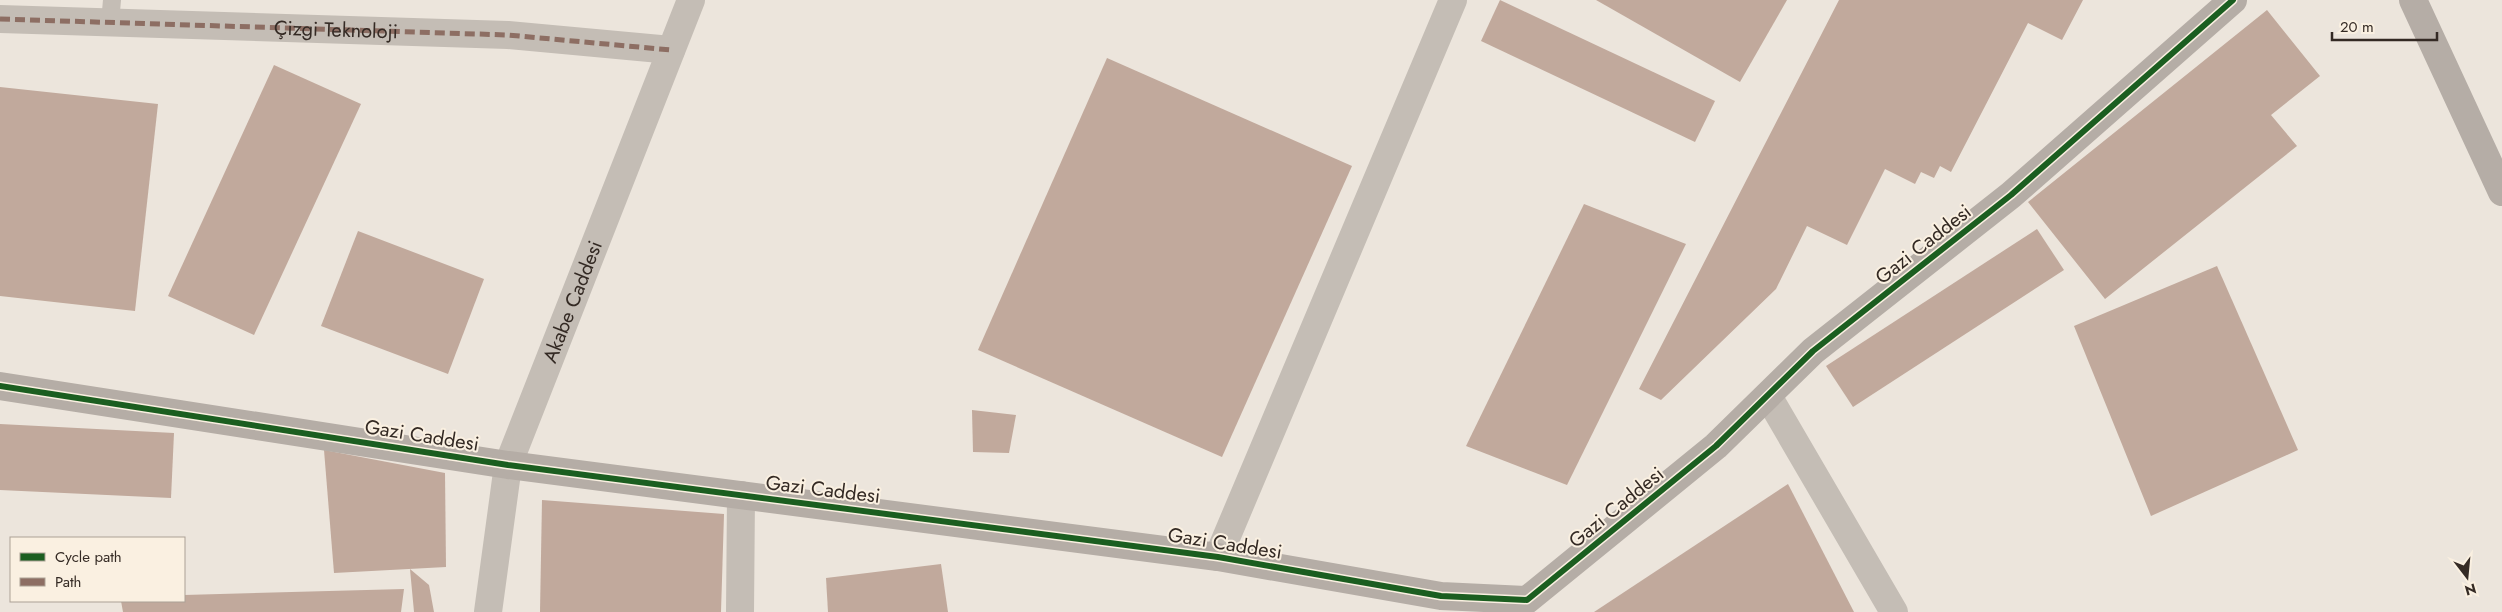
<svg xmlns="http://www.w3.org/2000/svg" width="2502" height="612" font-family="Jost,sans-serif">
<rect width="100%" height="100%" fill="#ece5dc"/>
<g fill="#c1a99c">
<path d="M1500,0L1715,101L1695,142L1481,41Z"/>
<path d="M1596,0H1787L1740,82Z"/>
<path d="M1839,0H2083L2062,40L2028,23L1951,172L1940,166L1934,178L1921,172L1915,184L1885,169L1847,245L1807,226L1776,289L1661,400L1639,389Z"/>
<path d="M2267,10L2320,76L2271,115L2297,146L2105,299L2028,202Z"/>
<path d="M1107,58L1352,166L1222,457L978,350Z"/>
<path d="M274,65L361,104L254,335L168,296Z"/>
<path d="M0,87L158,104L135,311L0,296Z"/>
<path d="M1584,204L1686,244L1567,485L1466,446Z"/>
<path d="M2037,229L2064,270L1853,407L1826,366Z"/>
<path d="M358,231L484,279L448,374L321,326Z"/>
<path d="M2217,266L2298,450L2151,516L2074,326Z"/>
<path d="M972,410L1016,415L1009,453L973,452Z"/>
<path d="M0,424L174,433L171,498L0,490Z"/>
<path d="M324,450L445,473L446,567L334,573Z"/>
<path d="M1788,484L1854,612H1594Z"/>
<path d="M542,500L724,514L721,612H540Z"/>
<path d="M941,564L948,612H828L826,578Z"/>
<path d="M410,569L429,585L434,612H414Z"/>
<path d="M404,589L401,612H123L121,601H184V595Z"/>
</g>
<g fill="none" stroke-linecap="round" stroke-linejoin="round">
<path stroke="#c4bdb5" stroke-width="18" d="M110,23L112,0"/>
<g stroke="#c4bdb5" stroke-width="28">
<path id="s1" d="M0,19L508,35L671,50"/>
<path d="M1768,396L1894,612"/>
<path d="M1218,557L1453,0"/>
<path id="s2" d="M488,612L508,465L691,0"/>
<path d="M740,612L741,495"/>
</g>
<g stroke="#b5ada6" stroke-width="28">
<path d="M2413,0L2502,192"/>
<path d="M0,386L508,465L1218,557L1441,596L1527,600L1716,446L1813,351L2011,195L2233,0"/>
</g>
<path stroke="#8d6e63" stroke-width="5" stroke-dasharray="10 5" stroke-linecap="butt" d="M0,19L508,35L671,50"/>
<defs>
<path id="cycleway" d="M0,386L508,465L1218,557L1441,596L1527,600L1716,446L1813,351L2011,195L2233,0"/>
</defs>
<use href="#cycleway" stroke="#faf0e1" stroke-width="9"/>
<use href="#cycleway" stroke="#1b5e20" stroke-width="6"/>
</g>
<g text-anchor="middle" stroke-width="4" stroke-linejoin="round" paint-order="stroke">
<g font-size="20" fill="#342a24" stroke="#faf0e1">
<text dy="7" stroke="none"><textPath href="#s1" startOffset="336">Çizgi Teknoloji</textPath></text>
<text transform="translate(1923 244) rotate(-38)" y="7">Gazi Caddesi</text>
<text dy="7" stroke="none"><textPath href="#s2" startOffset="324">Akabe Caddesi</textPath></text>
<text transform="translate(422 435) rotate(9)" y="7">Gazi Caddesi</text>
<text transform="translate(823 489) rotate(7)" y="7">Gazi Caddesi</text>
<text transform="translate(1616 507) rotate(-39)" y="7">Gazi Caddesi</text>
<text transform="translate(1225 543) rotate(9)" y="7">Gazi Caddesi</text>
</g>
</g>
<rect x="10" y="537" width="175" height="65" fill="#faf0e1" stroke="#aba195"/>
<rect x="20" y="553" width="25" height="8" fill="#1b5e20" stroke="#aba195"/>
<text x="55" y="562" font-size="15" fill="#342a24">Cycle path</text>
<rect x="20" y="578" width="25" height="8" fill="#8d6e63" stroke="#aba195"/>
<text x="55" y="587" font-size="15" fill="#342a24">Path</text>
<g transform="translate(2467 577) rotate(164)" stroke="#faf0e1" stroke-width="4" paint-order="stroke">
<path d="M0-4L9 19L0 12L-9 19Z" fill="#342a24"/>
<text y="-8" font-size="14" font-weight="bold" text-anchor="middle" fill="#342a24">N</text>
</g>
<path d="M2332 32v8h105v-8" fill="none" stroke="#342a24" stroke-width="2.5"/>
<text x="2340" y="32" font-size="15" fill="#342a24" stroke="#faf0e1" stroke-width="4" paint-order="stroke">20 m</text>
</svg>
